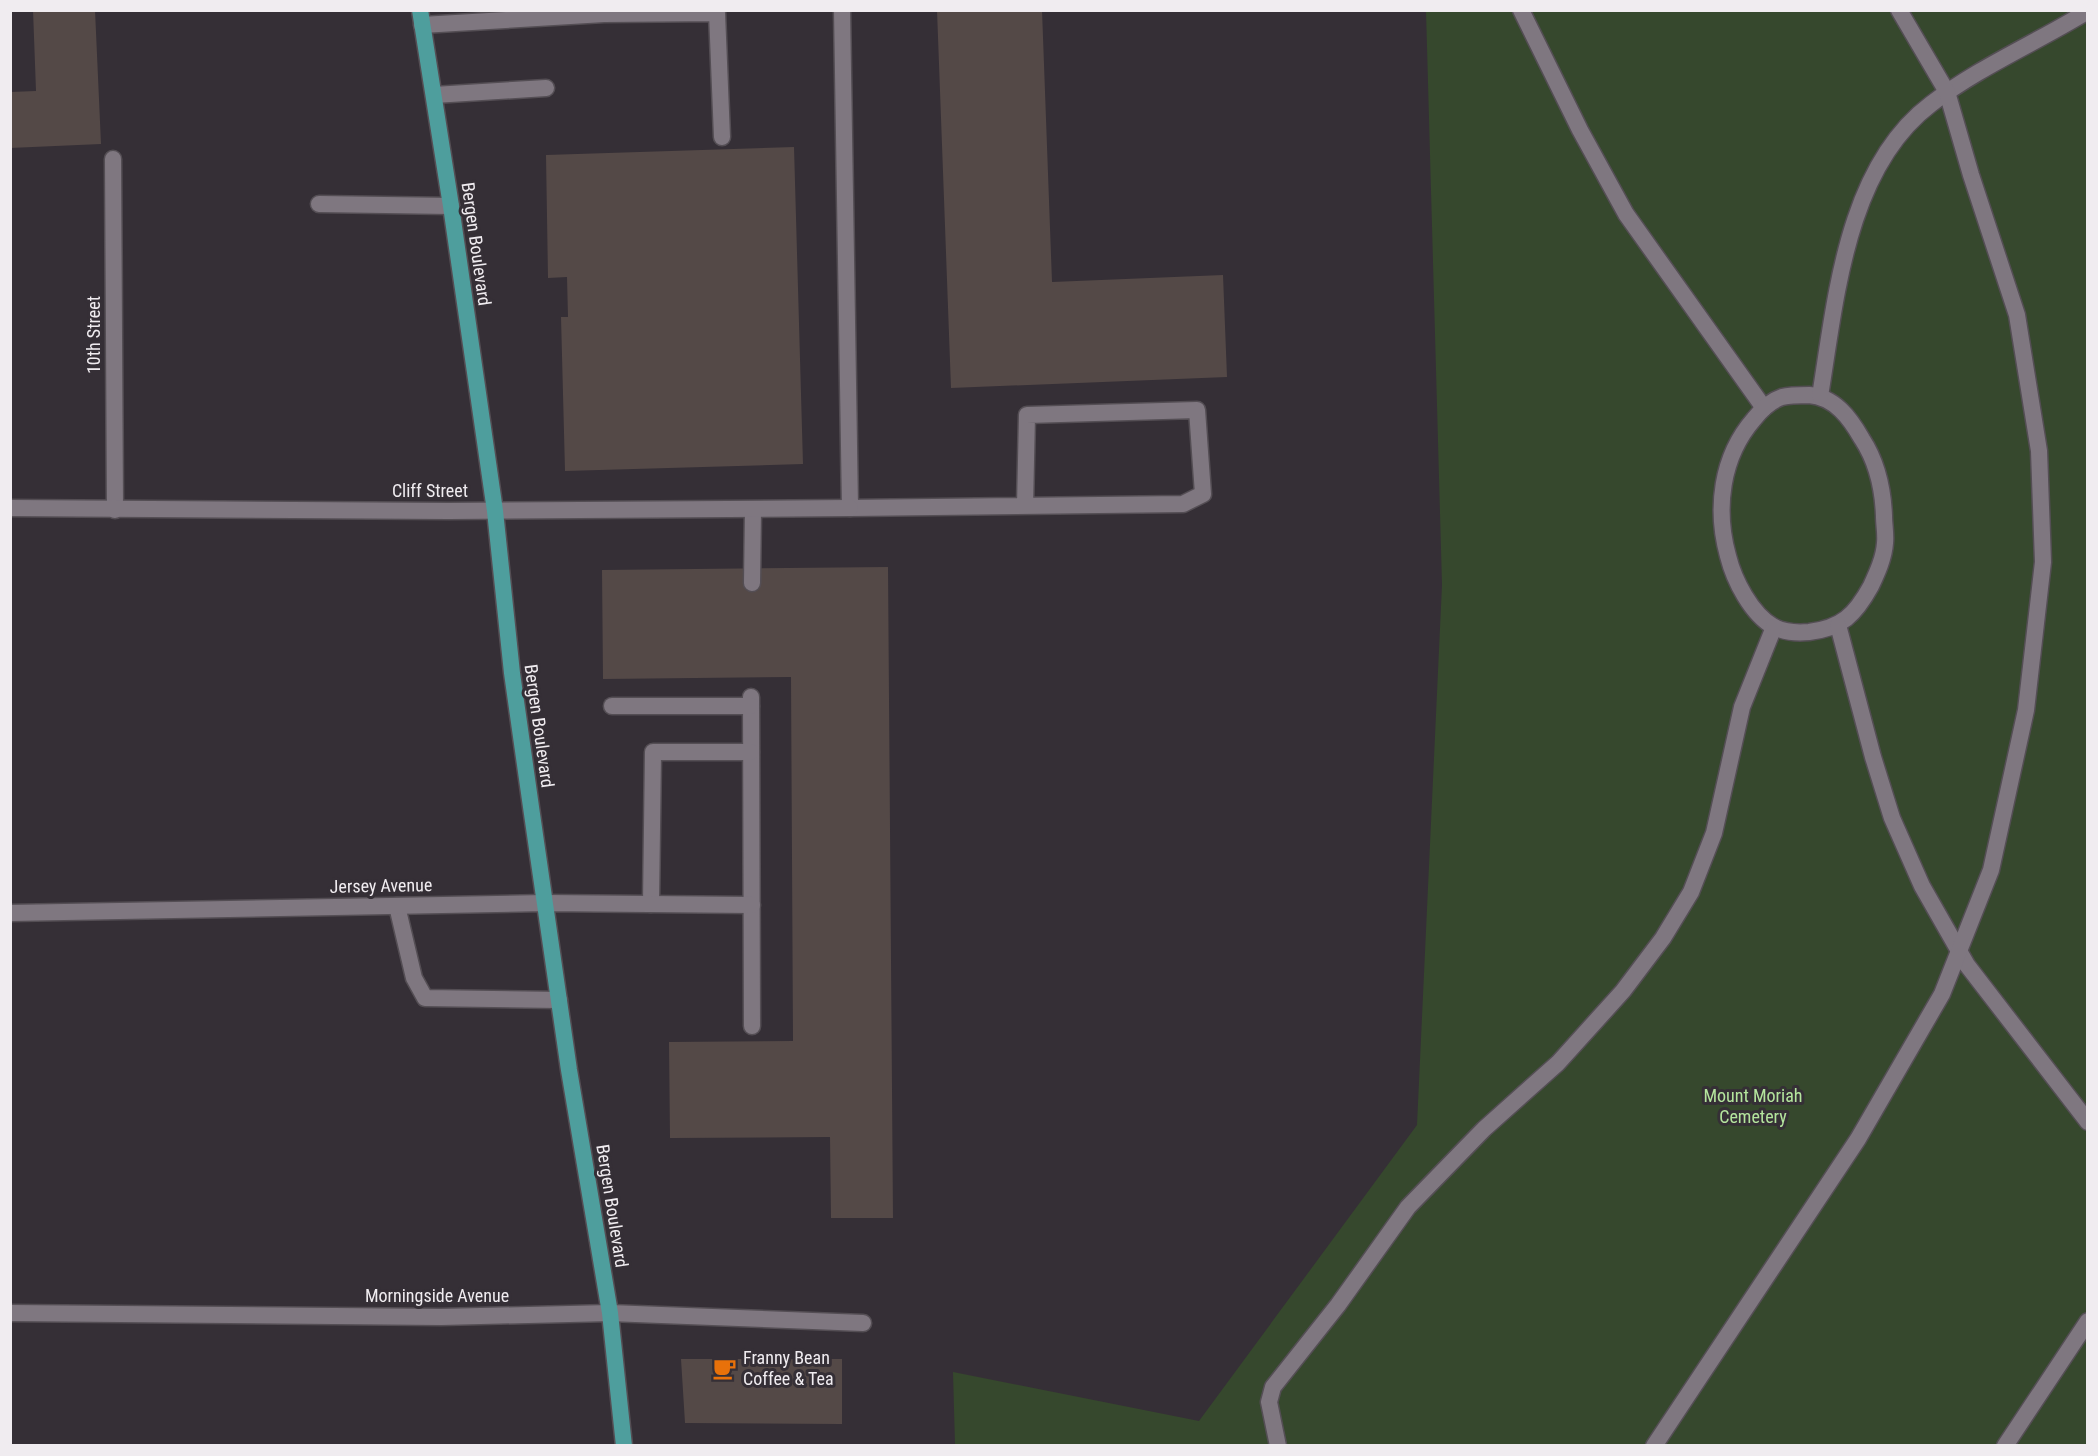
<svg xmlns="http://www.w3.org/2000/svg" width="2098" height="1456" font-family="'Roboto Condensed',sans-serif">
<rect width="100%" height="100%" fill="#352f36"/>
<path fill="#36482d" d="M1426,11H2087V1445H955L953,1372L1199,1421L1417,1125L1442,585Z"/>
<g fill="#544947">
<path d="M33,10H95L101,144L10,148V92L36,91Z"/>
<path d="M937,10H1042L1052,282L1223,275L1227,377L951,388Z"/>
<path d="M794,147L803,464L565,471L561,317H568L567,277L548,278L546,155Z"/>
<path d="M888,567L893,1218H831L830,1137L670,1138L669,1042L793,1041L791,677L603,679L602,570Z"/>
<path d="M681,1359H842V1424L685,1423Z"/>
</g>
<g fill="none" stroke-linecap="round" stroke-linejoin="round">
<defs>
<g id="service">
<path d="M842,10L850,508L1183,504L1203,494L1197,410L1027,415L1025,506"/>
<path d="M1521,10L1580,130L1626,214L1764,408"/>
<path d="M422,25L604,14L717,13L722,137"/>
<path d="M434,95L546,88"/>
<path d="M319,204L451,206"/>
<path d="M1809,395C1835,397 1850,418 1862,439C1877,462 1883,489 1884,516C1884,525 1886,534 1885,543C1884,558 1877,573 1871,586C1855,615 1842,628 1809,632C1798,633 1784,632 1774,627C1751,614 1734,580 1728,556C1715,509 1721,457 1754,419C1761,410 1770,401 1782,397C1790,395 1800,395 1809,395Z"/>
<path d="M1820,396C1836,299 1846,168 1931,104C1979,67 2036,43 2088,11"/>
<path d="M752,583L753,510"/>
<path d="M1838,625L1873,757L1892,818L1922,886L1967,965L2088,1122"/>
<path d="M751,697L752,1026"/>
<path d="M612,706H751"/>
<path d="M651,904L653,752H751"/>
<path d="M397,906L414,978L425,998L559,1000"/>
<path d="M1278,1446L1269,1402L1273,1387L1338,1305L1408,1207L1484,1129L1558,1063L1623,991L1663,938L1691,892L1714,833L1742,707L1774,627"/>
<path d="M1654,1446L1858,1139L1942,994L1991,870L2026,710L2043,562L2039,451L2017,315L1971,175L1947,92L1899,10"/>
<path d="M2005,1446L2088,1321"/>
</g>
<g id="minor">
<path d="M113,159L115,510"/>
<path d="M10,508L449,511L850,508"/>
<path d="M10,913L545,903L752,905"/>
<path d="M10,1313L441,1317L610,1313L863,1323"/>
</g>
<path id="primary" d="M420,10L451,206L495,511L512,673L532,814L569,1070L610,1313L624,1446"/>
</defs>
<use href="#service" stroke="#544e54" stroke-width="19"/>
<use href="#minor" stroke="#544e54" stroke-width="19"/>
<use href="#primary" stroke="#544e54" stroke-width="19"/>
<use href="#service" stroke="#7f7780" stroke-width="16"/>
<use href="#minor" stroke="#7f7780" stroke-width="16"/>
<use href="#primary" stroke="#4e9e9d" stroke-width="16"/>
</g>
<defs>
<symbol id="cafe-bare" viewBox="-9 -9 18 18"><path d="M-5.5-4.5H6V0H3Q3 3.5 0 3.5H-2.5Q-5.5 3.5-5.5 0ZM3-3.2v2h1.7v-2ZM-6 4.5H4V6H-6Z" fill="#e8710a" stroke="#352f36" stroke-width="2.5" paint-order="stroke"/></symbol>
</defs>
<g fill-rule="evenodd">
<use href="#cafe-bare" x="708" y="1352" width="33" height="33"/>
</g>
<g text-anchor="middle" stroke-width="6" stroke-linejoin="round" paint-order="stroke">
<g font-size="18" fill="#f0ecf0" stroke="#352f36">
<text transform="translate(476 244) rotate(82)" y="6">Bergen Boulevard</text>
<text transform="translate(94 335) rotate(-90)" y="6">10th Street</text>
<text x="430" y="497">Cliff Street</text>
<text transform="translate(539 726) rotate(82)" y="6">Bergen Boulevard</text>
<text transform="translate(381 886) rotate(-1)" y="6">Jersey Avenue</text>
<text transform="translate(612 1206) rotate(81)" y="6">Bergen Boulevard</text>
<text x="437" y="1302">Morningside Avenue</text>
</g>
<g font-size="18" fill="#b4e59d" stroke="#352f36">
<text x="1753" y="1102">Mount Moriah<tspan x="1753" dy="21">Cemetery</tspan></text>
</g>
<g font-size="18" fill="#f0ecf0" stroke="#352f36" text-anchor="start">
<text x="743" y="1364">Franny Bean<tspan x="743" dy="21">Coffee &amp; Tea</tspan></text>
</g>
</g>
<rect width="2098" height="1456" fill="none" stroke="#f0ecf0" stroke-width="24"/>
</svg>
